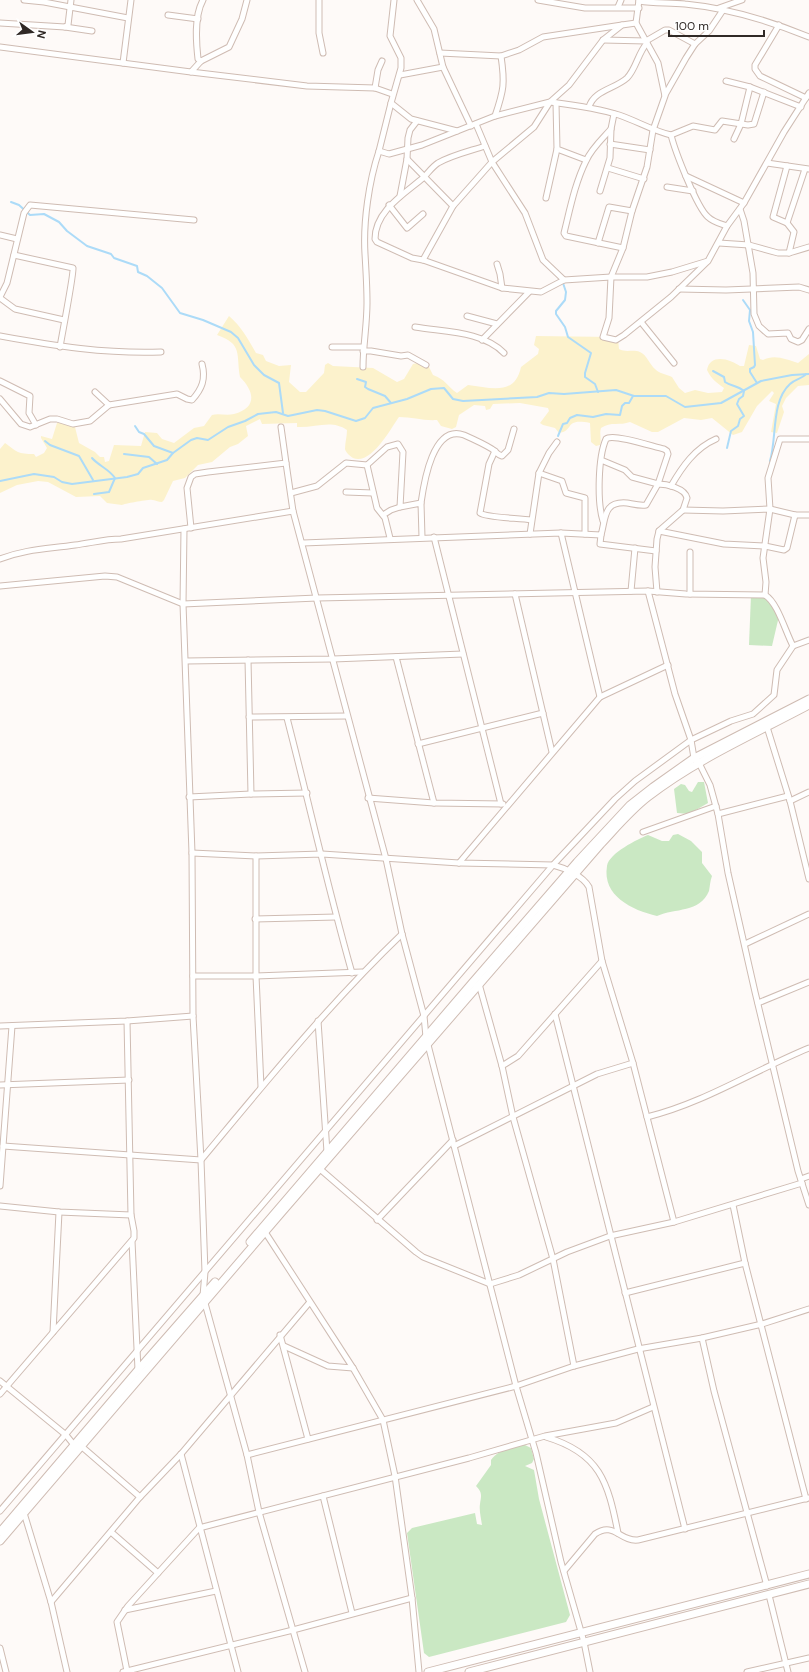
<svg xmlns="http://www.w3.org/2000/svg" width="809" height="1672" font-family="'DM Sans',sans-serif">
<rect width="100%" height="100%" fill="#fefaf8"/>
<g fill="#cae8c3">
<path d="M751,595H765L779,616L772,646L749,645Z"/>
<path d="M698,782H704L708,803L689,814L677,813L674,789L681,784L685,785L689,791L692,792Z"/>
<path d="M678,834L691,841L702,852V863L712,876C710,881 710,886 709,891C700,913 675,908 657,916C632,910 602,896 607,866C609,853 638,839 648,835L662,841H669L673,835Z"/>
<path d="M523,1444L531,1448L534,1459L532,1463L525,1466L534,1470L539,1499L570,1615L566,1622L429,1657L424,1653L407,1533L412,1528L475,1513L477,1524L482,1525C481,1518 479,1510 480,1504C481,1496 483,1493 476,1486L491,1465V1460C498,1450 511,1448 523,1444Z"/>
</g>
<path fill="#fcf2cc" d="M229,316C241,326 248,339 256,353L263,355L266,361L279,366L291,365L289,382L300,392H306L324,373L325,365L328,363L333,366L373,368L397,382L404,379L413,364L426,361L433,375C445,379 448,387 457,393L468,385C491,388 515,396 521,367L538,354L539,349L534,345L536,336L613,337L618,339L619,349C626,353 633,349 640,352C647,355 650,365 655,369C660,374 666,374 672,377L679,388L685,393L695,390L708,393L722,392L724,388C716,382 712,380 707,370C710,353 730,359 740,366H744L749,345L756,346L760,359L763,360C774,354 786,359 798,363L809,354V385L798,386L786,398L782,406L784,412L777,433L771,432L776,404L769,401L774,393L772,391L757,406L742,432L733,435L712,418L701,420L684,418L658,432H652L630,422C620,426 611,421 601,428C599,434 602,439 600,445L596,446L591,442L590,423C563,418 575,431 559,433L555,428L543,425L540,423L549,411L548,408L520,403L493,404L490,409L486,410L485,406L474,405L459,415L456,427L452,429L441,426L437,420C424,421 412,417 399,417C391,428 371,466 353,458C350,456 346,453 345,449C345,443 347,436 347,430C331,419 316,428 297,427V423L262,424L260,419L246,426L248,436L238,444L230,447L212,462L198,465L185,478L173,481L164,500L162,502C158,502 155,500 152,500C150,499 124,504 122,505L107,503L100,496L76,497L48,482L38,481L17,485L0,493V449L5,443C17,452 18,454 34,454L36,457L44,453L47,448L41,438V436L52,439L57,423L61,421L75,427L79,443L95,452L100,457H104L105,462L109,461L114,445L141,446L145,432L157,433L162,439L174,443L194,428L204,426L212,415C219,413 226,416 234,414C257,408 255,392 240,377C236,354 243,344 217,335Z"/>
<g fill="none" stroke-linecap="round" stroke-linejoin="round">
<g stroke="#acdbf8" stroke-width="2">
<path d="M11,202L19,205L30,215L44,214L59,222L67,231L87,246L111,254L114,258L137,266L138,272L147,276L162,288L180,313L203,320L231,332L238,338L254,365L264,375L279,383L283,413"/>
<path d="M563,283L566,292L565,300L556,311V314L565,327L568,337L591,353L585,373V377L595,384L598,392"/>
<path d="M743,300L750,310L749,321L753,332L755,365L754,367L750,369V372L757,383"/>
<path d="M713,371L724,377L725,382C731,386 738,386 744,391L743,396L739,399L737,404L744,416L740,419L738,426L731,431L727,448"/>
<path d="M357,379L366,382L365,387L368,389L385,396L391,403"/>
<path d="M135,426L139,432L144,434L154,446L173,453"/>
<path d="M558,436L563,424L567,423L570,418L577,415L593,417L606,414L620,415L622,406L625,403H629L633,396"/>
<path d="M45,441L50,445L79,456L93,480"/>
<path d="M124,454L149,457L157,464"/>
<path d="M92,458C99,466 109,469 115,478L109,492L94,494"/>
<path d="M770,461C777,438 771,401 790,384C795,379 802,379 806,374"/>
<path d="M0,481L34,474L54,477L62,482L72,484L127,477L138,474L143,468L167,460L173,453L191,440L197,438L208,440L228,427L245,421L258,414L276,412L288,416L317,410L325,411L356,421L365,418L373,408L407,399L431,389L444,388L453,399L463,401L537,397L549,393L564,394L616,390L634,396H666L685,407L721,403L761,381L792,375L809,374"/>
</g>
<defs>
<g id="street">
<path d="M24,0L44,2L128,18"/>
<path d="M319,0V33L323,53"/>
<path d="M394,0L390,36L401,58V68L391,103L411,119L457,131"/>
<path d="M417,0L434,29L443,67L471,126"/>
<path d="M538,0L585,8H639"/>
<path d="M639,0L636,23L658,63L665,96L653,130L647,167L632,211L623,248L611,277L609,318L603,337L616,340L624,335L671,297L707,262"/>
<path d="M639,1C655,4 670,2 685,4C727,8 770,21 809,37"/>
<path d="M618,7L621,0"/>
<path d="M719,8L742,0"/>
<path d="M168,15L198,19"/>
<path d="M0,23L65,27L68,25L71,0"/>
<path d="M779,25L755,65V69L760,76L806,98"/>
<path d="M65,27L92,31"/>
<path d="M603,40L646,41L665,30H669L695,44"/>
<path d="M0,47L191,72L201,61L229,47L242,19L247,0"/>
<path d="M440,53L501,56L519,50L543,37L622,25"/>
<path d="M201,61L198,59C196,41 194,16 203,0"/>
<path d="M123,63L131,0"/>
<path d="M191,72L307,86L375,88L392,94"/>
<path d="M400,75L443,67"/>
<path d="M726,81L750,87L801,107"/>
<path d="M375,88L378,70L382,61"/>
<path d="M665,95L686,58L695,44L709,31L723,10"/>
<path d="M391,103L379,151L389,154L422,145L495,116L550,102L569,85L603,40L622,25L636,23"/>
<path d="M556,103L557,149L586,160"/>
<path d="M589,107C594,90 615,89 627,78C636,69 638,53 647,43"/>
<path d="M495,116C504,90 505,83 501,56"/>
<path d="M476,124L492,162L525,213L543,260L564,280L611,277H647L672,272L708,261L727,226L744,203L784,132L809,93"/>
<path d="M611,129C602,139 591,149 586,161C575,183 570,209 564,233L566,236L623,248"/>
<path d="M671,135L693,126L715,130L722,121L748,125L754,124L764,92"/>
<path d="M734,139L741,124L750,87"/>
<path d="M610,144L650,150"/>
<path d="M485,146C470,151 452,155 438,163C432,167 428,173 423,178C404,194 375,211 375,239L377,242L412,258L423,260L502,288L541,292L564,280"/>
<path d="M407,159L453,206"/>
<path d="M767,163L809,169"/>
<path d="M608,168L644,179"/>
<path d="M686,176L744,203"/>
<path d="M667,187L693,191"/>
<path d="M600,191L610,158L611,129L614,114"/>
<path d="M400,196L407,159L408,138L410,130L417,121"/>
<path d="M546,198L557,149"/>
<path d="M389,205L407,228L423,214"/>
<path d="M740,209L744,221L753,273L754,314L759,326L768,334L788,333L791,339L798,342L802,340L809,329"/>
<path d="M787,223L773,217L787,166"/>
<path d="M0,235L17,239"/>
<path d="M598,243L609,207L632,211"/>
<path d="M719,243L749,245L778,253H789L809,247"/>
<path d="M789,253L794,232L787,223L805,169"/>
<path d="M14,255L73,268C74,273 62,335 60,347"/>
<path d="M423,260L453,206L492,162L534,127L550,102C573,105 597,108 619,115C637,121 653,131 671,135C675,151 697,208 708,217C713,222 721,224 727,226"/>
<path d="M497,264L500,274L502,288"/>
<path d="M679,289L726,290L799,287L809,290"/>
<path d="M0,297L7,283L24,213L30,205L194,220"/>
<path d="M0,298L15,309L64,320"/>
<path d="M467,316L497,324"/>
<path d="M641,322L674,363"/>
<path d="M415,327C443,332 483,331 504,353"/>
<path d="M0,336C54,346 107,354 161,352"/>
<path d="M482,340L529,292"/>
<path d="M332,347H363"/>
<path d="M363,351H371L401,356L408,355L426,365"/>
<path d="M363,367C363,346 367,325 367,303C367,287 366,270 365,254C363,222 369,181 379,151"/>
<path d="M0,381L30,396L29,413L36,425"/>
<path d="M95,392L109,405L177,394L187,399L192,400C202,389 206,379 202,364"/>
<path d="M0,399L21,424L30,427L50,419H57L73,424L90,421L109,405"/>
<path d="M495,451L489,464L480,513C487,518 520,518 531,520"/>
<path d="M601,460L625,470L632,477L658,484L668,454L667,451L664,449C654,447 613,433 606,439C598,457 597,502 603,521"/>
<path d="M286,463L293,511L386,859L402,934L424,1016L426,1037L516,1386L536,1453L561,1562L584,1642L590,1672"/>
<path d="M367,465L377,508L385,518L390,538"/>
<path d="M539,473L562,481L566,493L585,498V534"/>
<path d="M671,486C682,467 695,448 716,439"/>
<path d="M346,492L373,493"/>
<path d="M291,493L317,486L346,463L367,465L387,447L398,444L403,452L400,507L421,503L422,537"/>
<path d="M421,503C424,482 433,424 464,435C473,439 484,444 492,449C496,452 498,455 502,456L508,450L514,429"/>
<path d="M683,510L723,511L770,509L795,515H809"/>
<path d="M383,515L391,510L400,507"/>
<path d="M191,528L187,488L191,477L195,474L208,472L286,463L281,427"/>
<path d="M184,529L183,604L192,853L193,1016L201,1160L205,1272L203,1296L247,1455L259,1512L305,1672"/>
<path d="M659,531L724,544L765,546L784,550L787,548L795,515"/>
<path d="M561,533L600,697"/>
<path d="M530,534L539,473L549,453L557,442"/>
<path d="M601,535L600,544L656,551"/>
<path d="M434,537L501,804"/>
<path d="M303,543L561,533L601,535C606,518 603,501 627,503C633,504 640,506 646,505L658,484C666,484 685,488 687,498L683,510L659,531L657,539L655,567L657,592"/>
<path d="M690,552V594"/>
<path d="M0,559C26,549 48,549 75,545C91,543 105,539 121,539L293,511"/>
<path d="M0,586L105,576L117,577L183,604L317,598L648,591L686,594L765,595C778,603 785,631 793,646L777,670L774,695L753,714L731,721L691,740L635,781L615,799L553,865L0,1511"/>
<path d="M631,591L635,548"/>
<path d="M648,591L675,694L691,740L694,758L699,763L710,785L718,814L728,873L755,992L798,1171L809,1205"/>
<path d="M515,594L552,752"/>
<path d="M765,595L766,582L763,558L770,509L768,478L780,439H809"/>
<path d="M793,646L809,640"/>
<path d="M396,657L434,803"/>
<path d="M248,660L251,794"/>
<path d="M186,661L333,659L463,654"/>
<path d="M249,717L347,716"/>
<path d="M287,718C309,803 328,889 352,973"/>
<path d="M767,727L790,801L809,879"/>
<path d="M418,744L543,713"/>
<path d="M189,797L251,794L307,793"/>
<path d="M368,798L434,803L503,804"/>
<path d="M790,801L809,792"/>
<path d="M718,814L788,796"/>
<path d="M643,832L716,806"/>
<path d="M192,853L256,856L322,854L459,863L553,865C565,868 583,876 589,887L602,961L633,1063L674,1222"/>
<path d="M256,856V976L261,1087"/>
<path d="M459,863L600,697L668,665"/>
<path d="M255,919L336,917"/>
<path d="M745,944L809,914"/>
<path d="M193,976H256L362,972"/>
<path d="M479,984L502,1066L513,1117L553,1259L574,1366"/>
<path d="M758,1003L809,982"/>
<path d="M555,1014L685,1529"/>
<path d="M318,1021L327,1152"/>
<path d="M0,1026L127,1021L193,1016"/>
<path d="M502,1066L518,1056L602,961"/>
<path d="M0,1085L129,1080"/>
<path d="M647,1117C704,1103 755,1070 809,1048"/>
<path d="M3,1146L201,1160C266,1082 329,1004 402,934"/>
<path d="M454,1146L597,1074L633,1063"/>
<path d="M320,1169L416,1252L423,1257L490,1284L519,1275L567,1252L610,1236L674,1222L802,1183"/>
<path d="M801,1179L809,1176"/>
<path d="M0,1186L12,1026"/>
<path d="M733,1205L745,1263L806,1499"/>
<path d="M0,1206L59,1212L131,1215"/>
<path d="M377,1220L453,1140"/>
<path d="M265,1232L353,1368L383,1420L395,1476L412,1598L419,1672"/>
<path d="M132,1241L138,1370"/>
<path d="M625,1293L745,1263"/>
<path d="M53,1332L59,1212"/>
<path d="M280,1335L308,1439"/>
<path d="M702,1338L714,1391L767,1586"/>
<path d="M284,1346L328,1366L353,1368"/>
<path d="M0,1381L66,1435L74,1445L81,1446L140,1497"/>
<path d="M0,1394L134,1238V1231L131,1215L127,1021"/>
<path d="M546,1437C600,1453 608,1482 618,1533"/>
<path d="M181,1454L238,1672"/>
<path d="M247,1455L516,1386L574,1366L638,1349L702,1338L762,1324L809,1309"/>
<path d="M323,1496L352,1613"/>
<path d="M24,1513L51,1602L67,1672"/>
<path d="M111,1532L158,1573"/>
<path d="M564,1571L595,1534C614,1521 620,1542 638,1540L808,1498"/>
<path d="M769,1595L788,1672"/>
<path d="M51,1602L140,1497L181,1454L309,1303"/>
<path d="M125,1610L216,1591"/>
<path d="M0,1648L6,1672"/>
<path d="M127,1671L117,1622L128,1606L199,1528L469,1458L545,1436L616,1423L653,1407"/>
<path d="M123,1672L293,1630L412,1598"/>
<path d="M747,1672L809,1658"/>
</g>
<g id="secondary">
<path d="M250,1242L472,983L577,862L630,805L653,787L694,758L809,699"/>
<path d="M0,1532L138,1370L215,1282"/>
<path d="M0,1541L282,1212L601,844C616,828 631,810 648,797C697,759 755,734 809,705"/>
<path d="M428,1672L809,1574"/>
<path d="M469,1672L809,1584"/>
</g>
</defs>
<use href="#street" stroke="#cfbcb3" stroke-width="7"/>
<use href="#secondary" stroke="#cfbcb3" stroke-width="9"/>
<use href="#street" stroke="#fff" stroke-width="5"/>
<use href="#secondary" stroke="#fff" stroke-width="7"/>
</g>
<g transform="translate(32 32) rotate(104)" stroke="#ffffff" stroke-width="3" paint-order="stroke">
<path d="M0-3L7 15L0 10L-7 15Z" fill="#302926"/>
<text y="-6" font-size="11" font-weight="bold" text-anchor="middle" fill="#302926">N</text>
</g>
<path d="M669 30v6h95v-6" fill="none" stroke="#302926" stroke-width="2"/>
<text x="675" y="30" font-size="12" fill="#302926" stroke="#ffffff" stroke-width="3" paint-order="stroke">100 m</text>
</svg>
